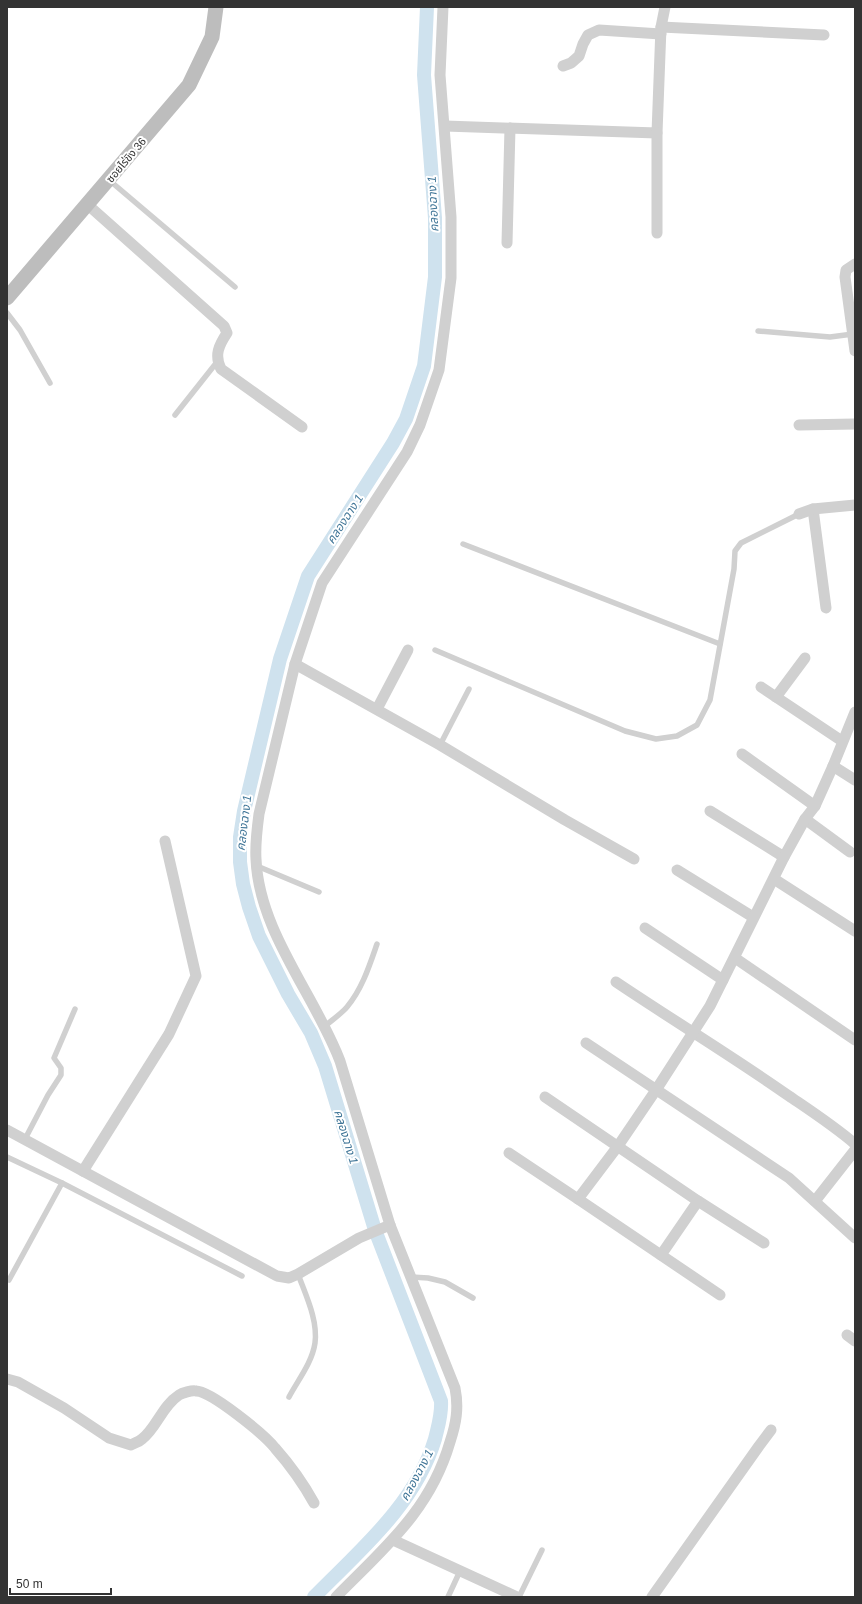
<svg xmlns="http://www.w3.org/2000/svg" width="862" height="1604" font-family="Arial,'Noto Sans Thai',sans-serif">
<rect width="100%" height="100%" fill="#fff"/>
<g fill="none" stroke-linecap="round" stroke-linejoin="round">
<path stroke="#cfe2ee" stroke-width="14" d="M314,1597C360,1550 415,1505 435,1439C438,1426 442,1415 441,1401L375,1230L325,1066L311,1033L288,994L259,936L249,907L243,884L240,862V837L244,811L280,659L308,576L393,443L406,419L424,366L435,277V218L424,75L427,7"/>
<g stroke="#d0d0d0" stroke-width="5.5">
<path d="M109,180L235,287"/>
<path d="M7,313L20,330L50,383"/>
<path d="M758,331L830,337L853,334"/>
<path d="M175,415L217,362"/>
<path d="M463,544L720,644"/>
<path d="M435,650L625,731L656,739L677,736L697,725L710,700L734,569L735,551L741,543L799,514"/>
<path d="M440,745L469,689"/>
<path d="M257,866L319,892"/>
<path d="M325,1026C332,1020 341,1014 347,1007C362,989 369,967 377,944"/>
<path d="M25,1139L48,1095L61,1075V1068L54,1058L75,1009"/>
<path d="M7,1157L62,1183L242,1276"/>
<path d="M411,1277L428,1278L445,1282L473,1298"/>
<path d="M9,1280L62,1183"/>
<path d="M289,1397C298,1380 312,1363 315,1343C318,1320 306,1296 298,1274"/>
<path d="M448,1597L460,1571"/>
<path d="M519,1597L542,1550"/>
</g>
<g stroke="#d0d0d0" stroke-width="11">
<path d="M661,27L824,35"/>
<path d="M563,66L571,63L579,56L583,44L588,35L599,30L661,34"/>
<path d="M445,126L657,133L661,27L665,7"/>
<path d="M657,133V233"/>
<path d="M88,205L224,326L227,333C219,345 214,355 221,369L302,427"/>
<path d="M507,243L510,128"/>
<path d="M855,264L846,270L845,277L855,351"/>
<path d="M799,425L855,424"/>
<path d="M813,509L826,608"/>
<path d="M799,514L813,509L855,505"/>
<path d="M295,664L440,745L565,820L634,859"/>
<path d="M761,687L842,741"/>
<path d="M776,697L805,658"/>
<path d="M377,709L408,650"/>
<path d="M742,754L815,806"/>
<path d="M833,766L855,780"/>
<path d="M710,811L784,857"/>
<path d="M805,819L850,852"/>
<path d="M677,870L753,917"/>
<path d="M774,879L855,931"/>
<path d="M645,928L723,980"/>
<path d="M735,958L855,1040"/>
<path d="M616,982C674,1021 732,1056 789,1096C811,1111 834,1126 855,1144"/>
<path d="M586,1043L789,1178L855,1238"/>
<path d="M545,1097L698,1201L764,1243"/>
<path d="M7,1130L277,1276L289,1278L298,1274L359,1238L390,1225"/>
<path d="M509,1153L578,1199L618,1146L656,1090L710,1006L784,857L805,819L815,806L833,766L855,712"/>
<path d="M83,1171L169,1034L196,976L165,841"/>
<path d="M578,1199L720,1295"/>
<path d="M815,1201L855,1150"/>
<path d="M661,1255L698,1201"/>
<path d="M847,1335L855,1341"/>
<path d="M7,1379L18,1382L64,1408L109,1438L131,1445C134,1443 139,1442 142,1439C156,1429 162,1406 179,1395C182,1393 192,1390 196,1391C211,1391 265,1435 275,1448C290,1465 303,1483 314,1503"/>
<path d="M393,1540L517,1597"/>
<path d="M336,1597C384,1548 430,1511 450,1442C456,1424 459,1408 455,1388L390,1225L340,1061C315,995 259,932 256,859C255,844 257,829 259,814L295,664L322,583L407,452L420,425L439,370L451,278V217L440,75L443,7"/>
<path d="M652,1597L759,1446L771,1430"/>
</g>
<path stroke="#bdbdbd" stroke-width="15" d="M7,298L189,85L212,37L216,7"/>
</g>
<g text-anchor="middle" stroke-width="4" stroke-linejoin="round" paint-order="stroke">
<g font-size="11" fill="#333" stroke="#fff">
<text transform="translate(126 160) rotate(-50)" y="4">ซอยไร่ขิง 36</text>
</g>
<g font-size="12" font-style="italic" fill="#3f7597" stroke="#fff">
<text transform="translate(433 204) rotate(-93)" y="4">คลองฉาง 1</text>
<text transform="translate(345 519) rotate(-57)" y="4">คลองฉาง 1</text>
<text transform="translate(244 823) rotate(-83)" y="4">คลองฉาง 1</text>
<text transform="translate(346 1137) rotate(73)" y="4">คลองฉาง 1</text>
<text transform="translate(417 1475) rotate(-62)" y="4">คลองฉาง 1</text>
</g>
</g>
<rect width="862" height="1604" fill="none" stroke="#333333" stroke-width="16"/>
<path d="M10 1588v6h101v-6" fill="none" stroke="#333333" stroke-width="2"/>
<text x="16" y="1588" font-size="12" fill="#333333" stroke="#ffffff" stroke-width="3" paint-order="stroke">50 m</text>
</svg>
